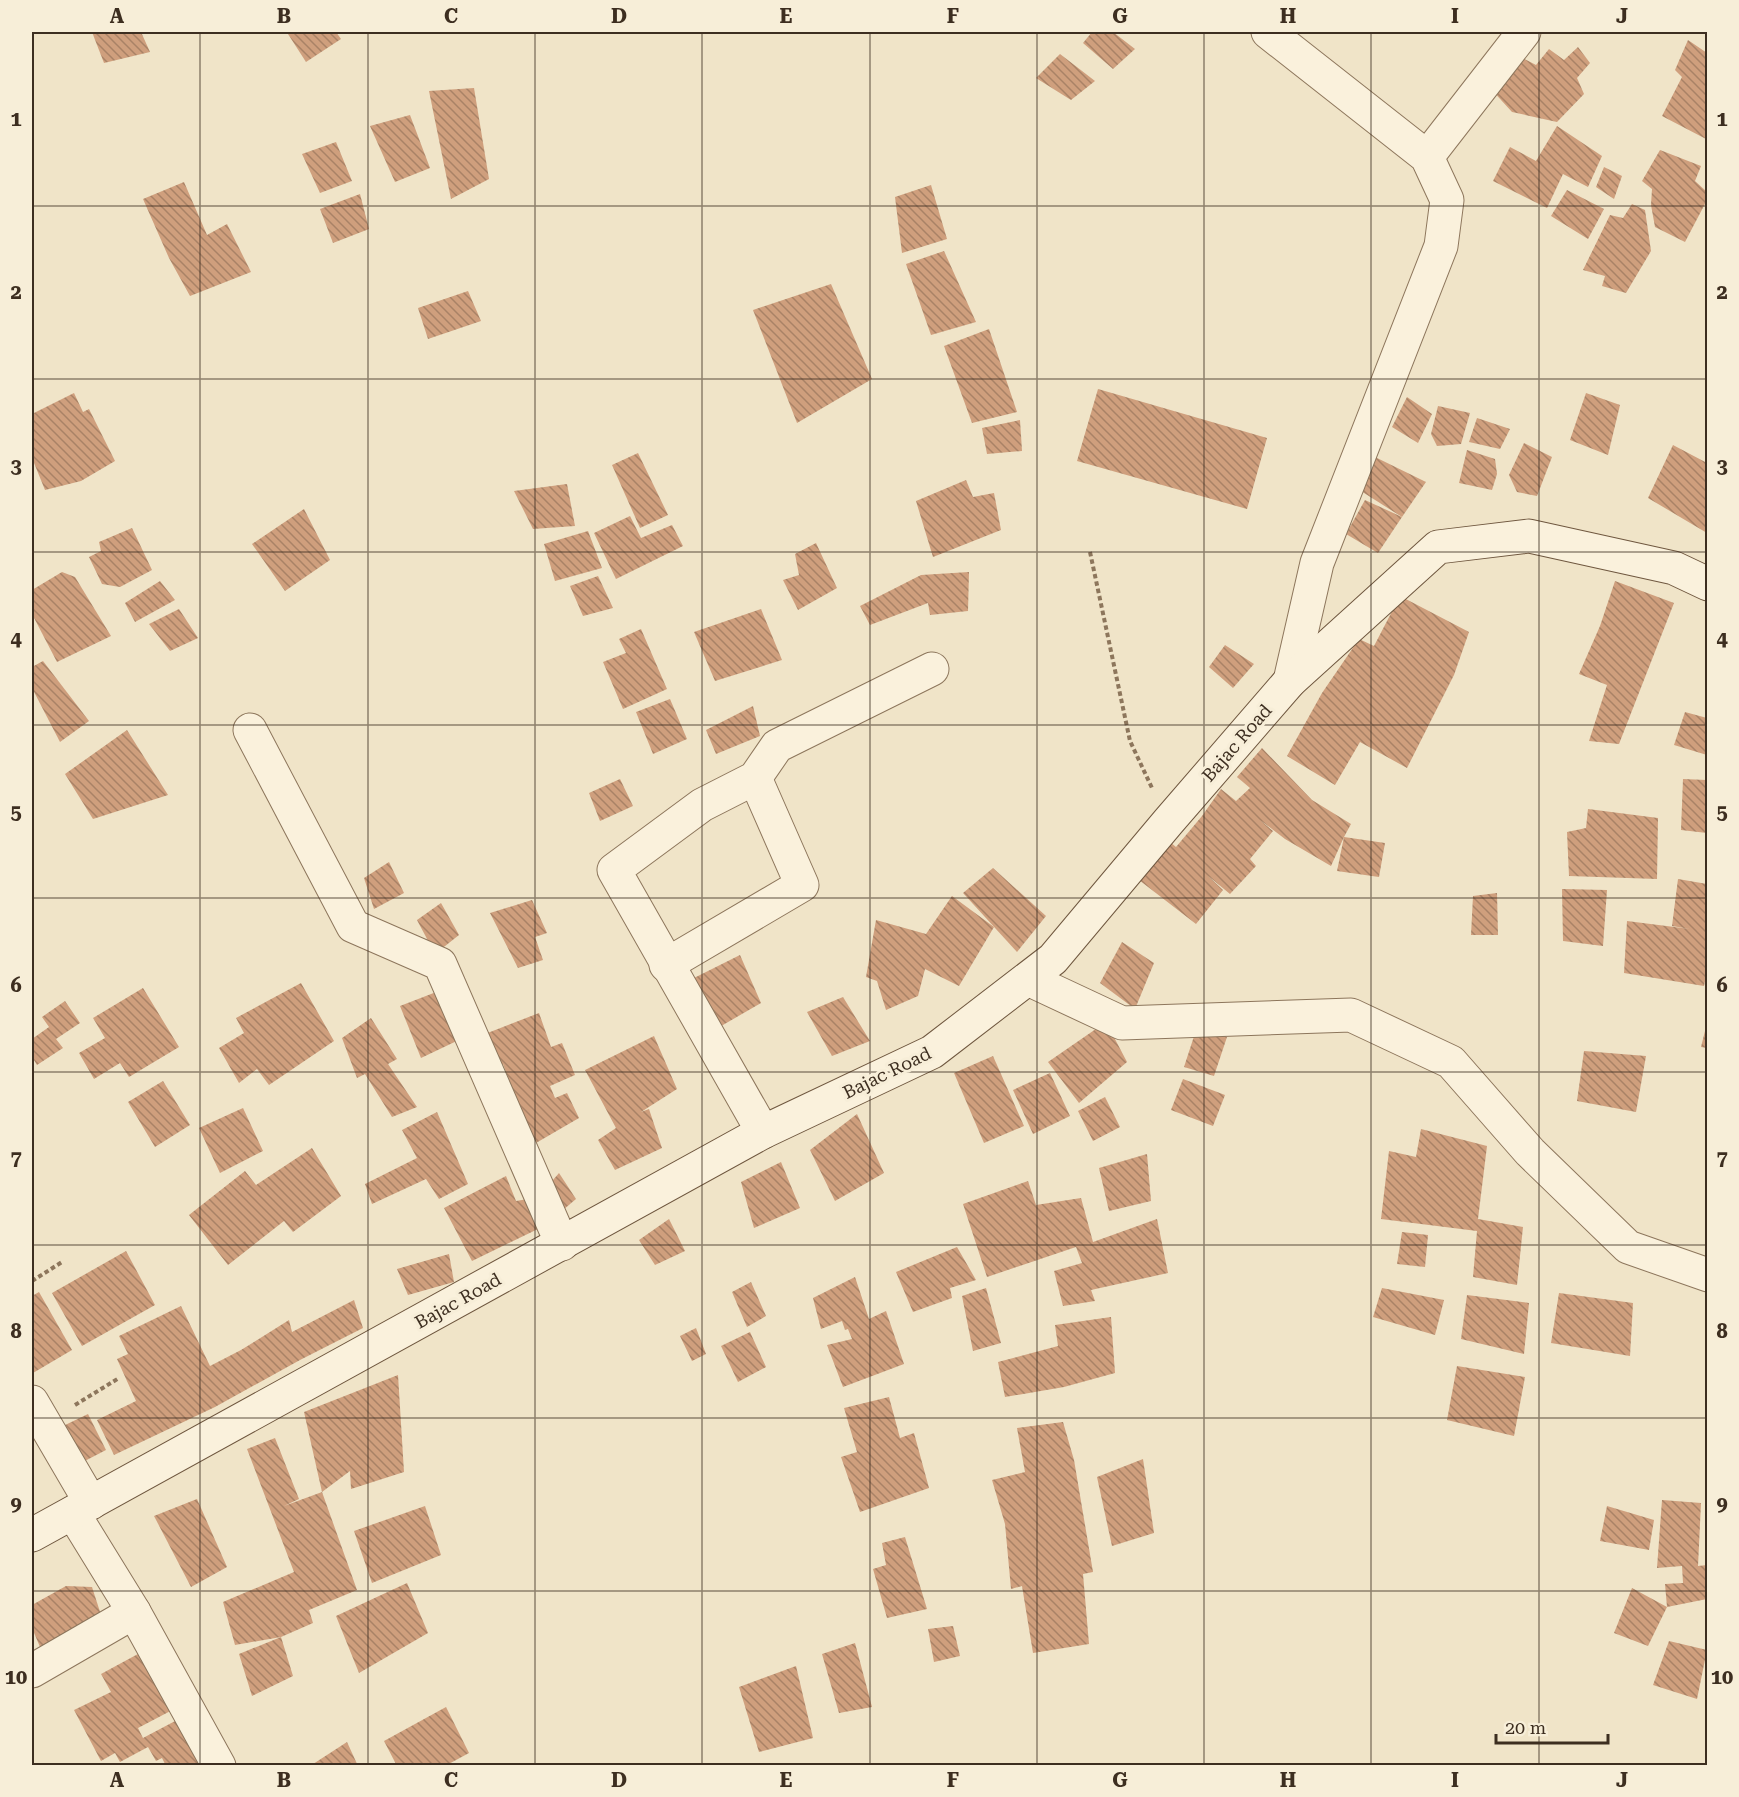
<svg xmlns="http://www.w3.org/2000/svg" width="1739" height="1797" font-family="'Roboto Serif',serif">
<defs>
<pattern id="building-back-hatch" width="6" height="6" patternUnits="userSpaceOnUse" patternTransform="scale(1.5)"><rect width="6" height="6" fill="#cf9f7d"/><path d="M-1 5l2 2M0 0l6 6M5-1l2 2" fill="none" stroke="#a98266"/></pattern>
</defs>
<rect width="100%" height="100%" fill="#f0e4c8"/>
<g fill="url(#building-back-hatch)">
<path d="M92,32H141L150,52L104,63Z"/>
<path d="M292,32H336L341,39L306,62L288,34Z"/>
<path d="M1092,32H1113L1135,49L1113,69L1083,43Z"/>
<path d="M1688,40L1707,53V135L1706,139L1662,116L1682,77L1675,70Z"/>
<path d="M1578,47L1590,63L1577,78L1584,94L1557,122L1512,112L1491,89L1515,54L1536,65L1549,49L1564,60Z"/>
<path d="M1060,54L1095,81L1071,100L1036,78Z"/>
<path d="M474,88L489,179L451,199L429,91Z"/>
<path d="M410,115L430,168L395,182L370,126Z"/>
<path d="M1557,126L1602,156L1588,187L1563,174L1547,208L1493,181L1510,147L1536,161Z"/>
<path d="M336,142L352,181L320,193L302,154Z"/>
<path d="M1660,150L1701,166L1695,181L1707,192V200L1685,242L1655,227L1651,205L1652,189L1642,181Z"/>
<path d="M1604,167L1622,176L1614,199L1596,187Z"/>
<path d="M184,182L207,235L227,224L251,272L190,296L169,258L143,199Z"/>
<path d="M931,185L947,239L902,253L895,197Z"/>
<path d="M1567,190L1604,209L1588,239L1551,216Z"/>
<path d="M360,194L369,229L333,243L320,209Z"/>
<path d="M1632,204L1645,210L1651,251L1626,293L1602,286L1605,276L1583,270L1610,215L1623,218Z"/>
<path d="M944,251L976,322L931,335L906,264Z"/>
<path d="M831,284L872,379L797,423L753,310Z"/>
<path d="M468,291L481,321L428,339L418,308Z"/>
<path d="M989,329L1017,412L972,423L944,346Z"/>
<path d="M1098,389L1267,438L1247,509L1077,461Z"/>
<path d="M74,393L83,412L89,409L115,461L81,481L45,490L32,458V414Z"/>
<path d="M1586,393L1620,405L1608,455L1570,440Z"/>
<path d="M1407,397L1432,414L1418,443L1392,427Z"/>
<path d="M1438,406L1470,413L1461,444L1437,446L1431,434Z"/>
<path d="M1477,418L1510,429L1500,449L1469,442Z"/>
<path d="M1020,420L1022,451L987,454L982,428Z"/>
<path d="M1524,443L1552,457L1537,496L1517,492L1509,475Z"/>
<path d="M1673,445L1707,463V533L1648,498Z"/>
<path d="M1467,450L1495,459L1497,474L1492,490L1459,483Z"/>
<path d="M638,453L668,515L640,528L612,465Z"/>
<path d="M1375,457L1426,482L1402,517L1353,486Z"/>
<path d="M966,480L973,497L994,493L1001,530L933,557L916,501Z"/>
<path d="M567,484L575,526L533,529L514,491Z"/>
<path d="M1365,500L1402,517L1378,553L1346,534Z"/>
<path d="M304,509L330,560L285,591L252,544Z"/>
<path d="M630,516L641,538L672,525L683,546L616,579L594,533Z"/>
<path d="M132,528L152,570L120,587L102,584L89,557L101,551L99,542Z"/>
<path d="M588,531L602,568L555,581L544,544Z"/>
<path d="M816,543L837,588L798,610L783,580L799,575L795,554Z"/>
<path d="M62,572L75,577L111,636L57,662L32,614V590Z"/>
<path d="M969,572L968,611L930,615L928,603L870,625L860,606L921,575Z"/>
<path d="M598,576L613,608L583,616L570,586Z"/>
<path d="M160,581L175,600L135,622L125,603Z"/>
<path d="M1615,581L1674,603L1619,744L1589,741L1607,685L1579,674L1600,626Z"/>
<path d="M1400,596L1469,632L1454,675L1407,768L1360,742L1335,785L1287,756L1322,693L1359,639L1374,646Z"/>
<path d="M179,609L198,638L170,651L149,624Z"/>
<path d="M761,609L782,660L715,681L694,632Z"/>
<path d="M641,629L667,689L623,709L603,662L626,653L619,639Z"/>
<path d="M1225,645L1254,664L1233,688L1209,667Z"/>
<path d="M43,661L89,721L60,742L32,688V667Z"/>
<path d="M670,699L687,739L653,754L636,712Z"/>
<path d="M753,706L760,736L716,754L706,730Z"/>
<path d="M1685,712L1707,718V755L1674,745Z"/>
<path d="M127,730L168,795L93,819L65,774Z"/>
<path d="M1262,748L1312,800L1351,824L1344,837L1385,843L1379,877L1337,871L1344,837L1331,866L1285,839L1260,820L1273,831L1250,859L1256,866L1230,894L1207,875L1223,890L1196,924L1139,880L1170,842L1176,847L1202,816L1221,789L1236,801L1250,788L1237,777Z"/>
<path d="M620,779L633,806L600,821L589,793Z"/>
<path d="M1683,779L1707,780V833L1681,830Z"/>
<path d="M1588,809L1658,818L1657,879L1569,876L1567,832L1586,828Z"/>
<path d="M389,862L404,893L374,909L364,878Z"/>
<path d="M993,868L1046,916L1017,952L963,893Z"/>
<path d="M1678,879L1707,884V972L1704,986L1624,973L1627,921L1690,929L1672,926Z"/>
<path d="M1562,889L1607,890L1603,946L1563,941Z"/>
<path d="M1497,893L1498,935H1471L1473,896Z"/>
<path d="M952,896L994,927L959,986L925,969L918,996L886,1010L877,981L866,977L876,920L926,934Z"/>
<path d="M532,900L547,933L535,937L543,960L518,968L490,913Z"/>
<path d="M441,903L459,935L435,954L417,920Z"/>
<path d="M1122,942L1154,963L1135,1009L1100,983Z"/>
<path d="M740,955L761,1003L716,1029L694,978Z"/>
<path d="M301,983L334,1041L269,1085L257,1069L239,1083L219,1048L244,1033L236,1018Z"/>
<path d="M143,988L179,1047L129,1077L120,1063L94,1079L79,1053L105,1038L93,1018Z"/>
<path d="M444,989L463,1038L421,1058L400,1006Z"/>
<path d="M843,997L870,1041L832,1056L807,1012Z"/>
<path d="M65,1001L80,1023L56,1039L63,1048L37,1065L32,1057V1039L49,1027L42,1017Z"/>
<path d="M539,1013L551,1047L562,1043L575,1075L550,1086L555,1098L567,1093L579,1118L536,1143L521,1113L503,1064L492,1068L485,1034Z"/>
<path d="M371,1018L397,1059L388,1064L417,1107L392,1117L365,1074L357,1078L342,1038Z"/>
<path d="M1106,1022L1127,1062L1079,1103L1048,1062Z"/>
<path d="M1707,1023V1048L1701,1047Z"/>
<path d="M1197,1027L1227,1037L1214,1076L1184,1067Z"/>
<path d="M654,1036L677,1089L641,1112L649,1109L662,1148L615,1170L598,1140L616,1128L585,1070Z"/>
<path d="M1584,1051L1646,1056L1636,1112L1577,1101Z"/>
<path d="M993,1056L1024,1126L984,1143L954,1073Z"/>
<path d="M1050,1073L1070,1116L1033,1134L1013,1090Z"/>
<path d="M1183,1079L1225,1095L1213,1126L1171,1110Z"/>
<path d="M163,1081L190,1125L155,1147L128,1102Z"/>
<path d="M1105,1097L1120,1127L1093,1141L1078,1111Z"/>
<path d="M243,1108L263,1151L220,1173L199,1128Z"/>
<path d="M437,1112L468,1184L439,1199L426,1179L372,1204L365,1184L417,1158L402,1130Z"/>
<path d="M857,1114L884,1173L835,1201L810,1150Z"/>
<path d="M1421,1129L1487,1146L1478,1219L1523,1227L1517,1285L1473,1277L1477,1231L1381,1219L1389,1151L1416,1157Z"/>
<path d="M312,1148L341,1196L293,1232L284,1221L228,1265L189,1215L245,1171L256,1185Z"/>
<path d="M1147,1154L1151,1201L1109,1211L1099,1168Z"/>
<path d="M781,1162L800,1208L754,1228L741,1182Z"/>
<path d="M559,1173L576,1199L563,1210L547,1187Z"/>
<path d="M506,1176L516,1201L528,1199L540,1228L472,1261L444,1208Z"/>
<path d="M1028,1181L1036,1205L1081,1198L1093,1242L1157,1219L1168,1273L1091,1290L1095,1301L1063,1306L1054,1271L1082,1263L1076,1247L987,1277L963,1204Z"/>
<path d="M669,1219L685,1251L655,1265L639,1240Z"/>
<path d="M1402,1232L1428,1235L1425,1267L1397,1264Z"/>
<path d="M957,1247L976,1280L950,1288L952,1298L913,1312L896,1272Z"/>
<path d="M126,1251L155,1305L82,1346L52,1293Z"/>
<path d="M449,1254L454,1282L408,1295L397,1269Z"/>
<path d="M855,1277L869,1319L886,1311L904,1364L843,1387L827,1345L852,1339L848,1329L845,1330L842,1321L821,1329L813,1298Z"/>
<path d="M751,1282L766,1316L747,1327L732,1292Z"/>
<path d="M986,1288L1001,1343L973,1351L962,1296Z"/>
<path d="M1382,1288L1444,1300L1435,1335L1373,1317Z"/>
<path d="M39,1292L72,1350L33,1373L32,1296Z"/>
<path d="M1559,1293L1633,1303L1630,1356L1551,1343Z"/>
<path d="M1467,1295L1529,1303L1524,1354L1461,1339Z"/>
<path d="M354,1300L363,1328L300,1360L215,1407L114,1455L97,1420L136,1401L117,1359L128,1354L119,1336L181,1306L210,1366L241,1350L289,1320L292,1332Z"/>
<path d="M1111,1317L1115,1373L1064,1387L1005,1397L998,1362L1058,1346L1055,1325Z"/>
<path d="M696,1328L706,1354L692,1361L680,1336Z"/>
<path d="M750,1332L766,1367L738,1382L721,1346Z"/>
<path d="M1457,1366L1525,1377L1514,1436L1447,1420Z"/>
<path d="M398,1375L404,1472L351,1489L350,1471L322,1492L304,1412Z"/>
<path d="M889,1397L900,1438L914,1433L929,1488L860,1512L841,1457L857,1452L844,1408Z"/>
<path d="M88,1414L106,1450L79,1464L61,1427Z"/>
<path d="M1063,1422L1074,1460L1093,1572L1083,1574L1089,1644L1033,1653L1022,1586L1011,1589L1005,1524L992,1480L1025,1472L1017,1428Z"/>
<path d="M275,1438L299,1499L284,1506L322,1492L357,1590L309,1610L313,1623L281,1637L235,1645L223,1602L294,1572L247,1449Z"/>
<path d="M1143,1459L1154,1533L1112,1546L1097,1477Z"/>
<path d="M197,1499L227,1567L191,1587L154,1516Z"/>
<path d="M1662,1500L1701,1503L1698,1566L1707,1565V1599L1667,1607L1648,1646L1614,1633L1632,1588L1667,1607L1665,1584L1683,1583L1682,1566L1657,1568Z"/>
<path d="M425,1506L441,1555L372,1583L354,1531Z"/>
<path d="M1607,1506L1654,1520L1649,1550L1600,1541Z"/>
<path d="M905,1537L927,1609L887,1618L873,1569L886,1565L882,1543Z"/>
<path d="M407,1583L428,1633L359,1673L336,1616Z"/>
<path d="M66,1586L92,1587L102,1618L40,1647L32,1628V1605Z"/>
<path d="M953,1626L960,1656L934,1662L928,1629Z"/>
<path d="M281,1637L293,1676L252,1696L239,1654Z"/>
<path d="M1669,1641L1707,1650L1697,1699L1653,1685Z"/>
<path d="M855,1643L872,1707L839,1713L822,1654Z"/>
<path d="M149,1648L180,1706L138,1728L143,1738L177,1720L212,1766H166L162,1758L156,1761L148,1747L120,1762L115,1753L101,1761L74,1710L111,1692L101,1674Z"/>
<path d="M796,1666L813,1738L759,1752L739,1687Z"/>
<path d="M446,1707L469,1753L445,1766H397L384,1741Z"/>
<path d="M347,1742L358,1766H310Z"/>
</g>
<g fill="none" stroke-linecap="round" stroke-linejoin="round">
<defs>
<g id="street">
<path d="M1268,32L1427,157L1447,200L1441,246L1317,563L1290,681"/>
<path d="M1427,157L1524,32"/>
<path d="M250,730L353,926L440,964L562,1244"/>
<path d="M666,965L802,885L755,778"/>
<path d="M1028,979L1122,1023L1351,1015L1451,1062L1530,1152L1628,1247L1708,1275"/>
<path d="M763,1132L614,870L702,805L755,778L777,746L932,669"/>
<path d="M32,1402L91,1503"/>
<path d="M73,1513L134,1612L219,1766"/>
<path d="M32,1671L134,1612"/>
</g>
<path id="secondary" d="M32,1535L763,1132L932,1052L1053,959L1168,822L1290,681L1438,547L1529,536L1674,568L1708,584"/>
</defs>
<use href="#street" stroke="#8d765c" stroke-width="35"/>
<use href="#secondary" stroke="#6f573f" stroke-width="35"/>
<g stroke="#8d765c" stroke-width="4" stroke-dasharray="4.5 3" stroke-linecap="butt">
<path d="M1090,552L1130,741L1152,788"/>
<path d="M32,1281L62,1262"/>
<path d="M75,1405L119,1378"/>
</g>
<use href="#street" stroke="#faf1dc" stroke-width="33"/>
<use href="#secondary" stroke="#faf1dc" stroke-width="33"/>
</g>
<path fill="none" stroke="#3d2e20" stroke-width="1.5" stroke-opacity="0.55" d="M200,32V1766M368,32V1766M535,32V1766M702,32V1766M870,32V1766M1037,32V1766M1204,32V1766M1371,32V1766M1539,32V1766M32,206H1708M32,379H1708M32,552H1708M32,725H1708M32,898H1708M32,1072H1708M32,1245H1708M32,1418H1708M32,1591H1708"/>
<g text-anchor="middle" stroke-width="6" stroke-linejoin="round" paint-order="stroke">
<g font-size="18" fill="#3d2e20" stroke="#f7eed8">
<text transform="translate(1237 743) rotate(-49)" y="6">Bajac Road</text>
<text transform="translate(887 1073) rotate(-26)" y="6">Bajac Road</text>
<text transform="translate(458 1301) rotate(-29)" y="6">Bajac Road</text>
</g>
</g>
<rect width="1739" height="1797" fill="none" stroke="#f7eed8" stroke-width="66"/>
<path d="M1496 1734v9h112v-9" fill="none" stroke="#3d2e20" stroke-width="3"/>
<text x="1505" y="1734" font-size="18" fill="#3d2e20" stroke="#f7eed8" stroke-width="4.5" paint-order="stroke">20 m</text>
<rect x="33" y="33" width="1673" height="1731" fill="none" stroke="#3d2e20" stroke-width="2"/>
<g font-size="20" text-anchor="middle" font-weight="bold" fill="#3d2e20">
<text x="117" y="23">A</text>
<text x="284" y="23">B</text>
<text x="451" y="23">C</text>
<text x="619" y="23">D</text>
<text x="786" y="23">E</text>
<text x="953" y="23">F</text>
<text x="1120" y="23">G</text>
<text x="1288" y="23">H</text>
<text x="1455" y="23">I</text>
<text x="1622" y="23">J</text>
<text x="16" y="126">1</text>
<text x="1722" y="126">1</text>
<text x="16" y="299">2</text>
<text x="1722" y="299">2</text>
<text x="16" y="473">3</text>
<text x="1722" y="473">3</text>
<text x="16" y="646">4</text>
<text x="1722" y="646">4</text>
<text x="16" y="819">5</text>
<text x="1722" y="819">5</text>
<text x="16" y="992">6</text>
<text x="1722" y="992">6</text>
<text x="16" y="1165">7</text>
<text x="1722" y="1165">7</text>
<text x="16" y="1338">8</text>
<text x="1722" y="1338">8</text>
<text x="16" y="1511">9</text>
<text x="1722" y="1511">9</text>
<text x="16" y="1684">10</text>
<text x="1722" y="1684">10</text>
<text x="117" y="1787">A</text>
<text x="284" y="1787">B</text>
<text x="451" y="1787">C</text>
<text x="619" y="1787">D</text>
<text x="786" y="1787">E</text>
<text x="953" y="1787">F</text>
<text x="1120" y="1787">G</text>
<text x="1288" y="1787">H</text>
<text x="1455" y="1787">I</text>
<text x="1622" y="1787">J</text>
</g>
</svg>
